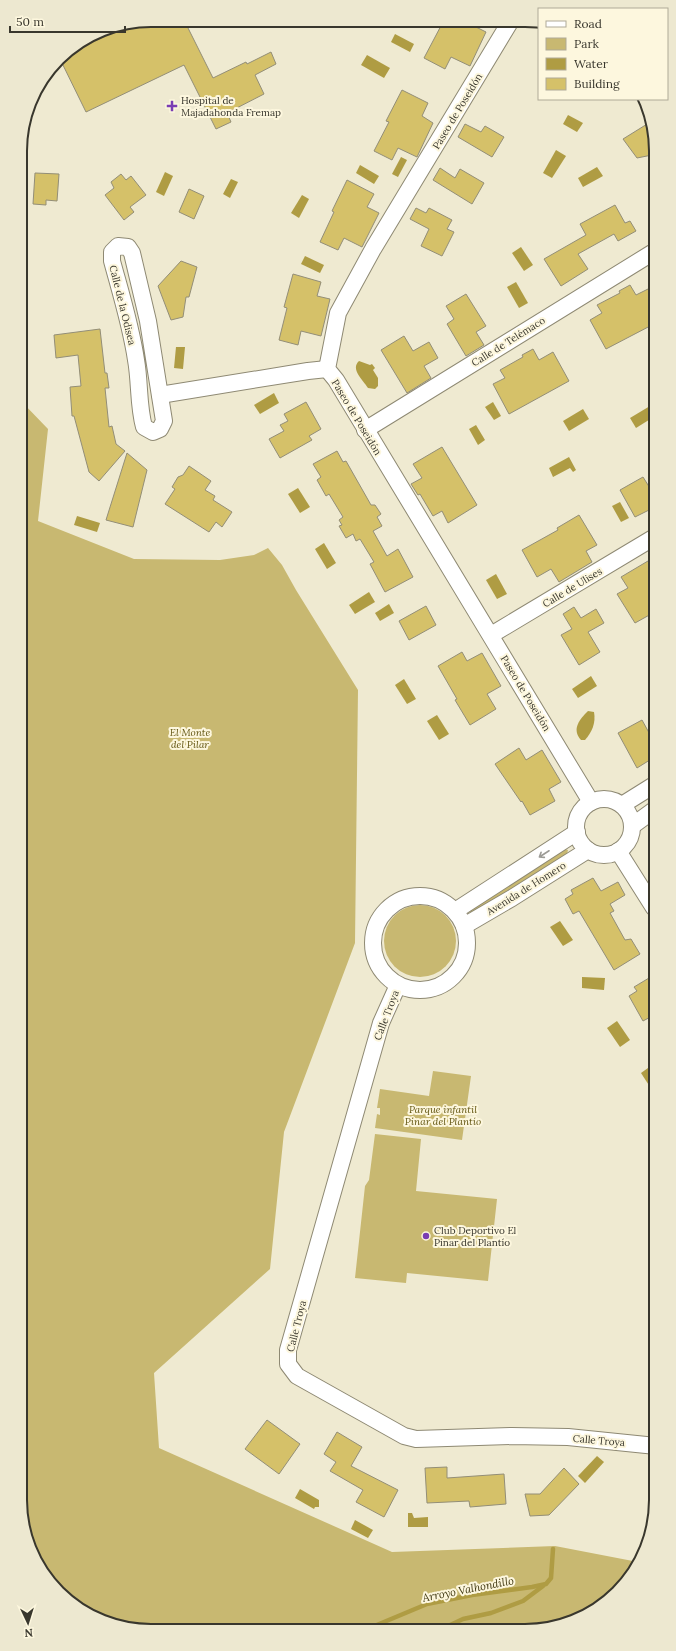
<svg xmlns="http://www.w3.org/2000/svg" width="676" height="1651" font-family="Lora,serif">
<rect width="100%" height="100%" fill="#efead1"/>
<g fill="#c8b871">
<path d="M21,401L48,429L38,521L134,559L220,560L254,555L268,548L282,565L296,590L358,690L355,943L284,1132L270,1269L154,1373L159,1448L392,1552L555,1546L638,1562L624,1586L597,1609L558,1627L126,1629L93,1617L59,1593L24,1533Z"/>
<path d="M565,849L568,850L567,854L475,913L470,914L469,911Z"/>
<circle cx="420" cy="941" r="36"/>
<path d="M433,1071L471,1076L462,1140L375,1128L377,1114L380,1115V1108H377L380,1089L429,1096Z"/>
<path d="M375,1134L421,1139L416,1191L497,1199L488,1281L407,1273L406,1283L355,1278L365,1186L369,1180Z"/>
</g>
<g fill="#af9c43">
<path d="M395,34L414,44L410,52L391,42Z"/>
<path d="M367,55L390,68L384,78L361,65Z"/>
<path d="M568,115L583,123L577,132L563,124Z"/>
<path d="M556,150L566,156L552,178L543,173Z"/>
<path d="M401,157L407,160L398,177L392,174Z"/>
<path d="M360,165L379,176L374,184L356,173Z"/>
<path d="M597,167L603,176L583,187L578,178Z"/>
<path d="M165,172L173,176L164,196L156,192Z"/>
<path d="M231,179L238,182L230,198L223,194Z"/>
<path d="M302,195L309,199L299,218L291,213Z"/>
<path d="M521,247L533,265L524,271L512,253Z"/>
<path d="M305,256L324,265L320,273L301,264Z"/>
<path d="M516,282L528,303L519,308L507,287Z"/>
<path d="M176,347H185L183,369L174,368Z"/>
<path d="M359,361L370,365L372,364L375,368L373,370L378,378V386L375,389L368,388C363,380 350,369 359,361Z"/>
<path d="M274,393L279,403L260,414L254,405Z"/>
<path d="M493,402L501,416L494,420L485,407Z"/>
<path d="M650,406L652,411V418L636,428L630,418Z"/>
<path d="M583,409L589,419L569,431L563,421Z"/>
<path d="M476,425L485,440L478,445L469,429Z"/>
<path d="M569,457L576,470L573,472L570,468L553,477L549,468Z"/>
<path d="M298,488L310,507L300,513L288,494Z"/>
<path d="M620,502L629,518L621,522L612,506Z"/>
<path d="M77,516L100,523L97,532L74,525Z"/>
<path d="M324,543L336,563L327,569L315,549Z"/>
<path d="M496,574L507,594L497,599L486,580Z"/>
<path d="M369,592L375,602L355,614L349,605Z"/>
<path d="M389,604L394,613L380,621L375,613Z"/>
<path d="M591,676L597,686L578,698L572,689Z"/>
<path d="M404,679L416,699L407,704L395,685Z"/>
<path d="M588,711L594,712C596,723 592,732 585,740H581C571,729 580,719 588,711Z"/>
<path d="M437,715L449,734L439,740L427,721Z"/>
<path d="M560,921L573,940L563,946L550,927Z"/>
<path d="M582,977L605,978L604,990L582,988Z"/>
<path d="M617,1021L630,1040L620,1047L607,1028Z"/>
<path d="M648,1068L654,1076V1089L652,1090L641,1073Z"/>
<path d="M597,1456L604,1462L585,1483L578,1476Z"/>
<path d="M300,1489L319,1500V1507H315L314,1509L295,1498Z"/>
<path d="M408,1513H412L414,1518L428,1517V1527H408Z"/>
<path d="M355,1520L373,1530L368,1538L351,1529Z"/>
</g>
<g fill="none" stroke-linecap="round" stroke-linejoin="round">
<g stroke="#af9c43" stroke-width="4.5">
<path d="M654,1430L655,1428"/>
<path d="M372,1627L427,1604L472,1595L532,1587L546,1584L551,1578L553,1549"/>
<path d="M446,1627L463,1619L491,1613L523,1601L543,1586"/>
</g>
</g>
<g fill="#d5c169" stroke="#938e77">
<path d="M151,20H184L213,78L246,62L247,64L271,52L276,64L255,75L264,94L227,113L231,122L216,129L184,65L86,112L60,59L65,53L101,30Z"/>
<path d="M443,22H476L474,26L486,32L470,66L451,57L445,69L424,58Z"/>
<path d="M402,90L428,103L422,116L433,123L417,157L398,148L392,160L374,151L389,122L386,121Z"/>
<path d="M652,121V155L637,158L623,139Z"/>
<path d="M465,124L481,132L485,126L504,137L492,157L458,137Z"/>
<path d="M440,168L455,178L460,169L484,183L472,204L433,180Z"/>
<path d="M35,173L59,174L57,201L46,200V205L33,204Z"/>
<path d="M121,174L126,180L131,176L146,195L130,207L134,212L124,220L105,195L114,188L111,182Z"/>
<path d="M347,180L374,194L367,207L379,213L362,247L344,238L338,250L320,242L334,212L332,211Z"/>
<path d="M189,189L204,196L194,219L179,212Z"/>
<path d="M615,205L625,223L630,221L636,231L618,241L614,234L578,254L588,269L561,286L544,259L586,235L580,224Z"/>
<path d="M416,208L426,213L429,208L452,220L447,229L454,232L442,256L421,246L429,229L410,219Z"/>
<path d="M181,261L197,267L189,297H186L183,317L171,320L158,286Z"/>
<path d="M293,274L321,282L317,296L330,299L321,336L301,331L298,345L279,340L287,308L284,307Z"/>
<path d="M630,285L636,295L652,287V325L606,349L590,320L602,313L597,305L620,293L619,291Z"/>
<path d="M466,294L486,326L476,332L484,345L466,356L447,324L454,319L446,306Z"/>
<path d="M100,329L105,373H107L109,388H105L109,427L112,426L116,444L125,451L99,481L89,472L74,416H72L70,387L81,386L78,355L56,358L54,335Z"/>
<path d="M404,336L413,351L429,342L438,358L424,366L431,378L407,393L381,350Z"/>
<path d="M533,349L539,360L553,352L569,381L509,414L493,384L505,378L500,370L523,357L522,355Z"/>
<path d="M306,402L321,429L309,436L312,440L280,458L269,439L284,431L280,425L288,421L284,414Z"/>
<path d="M442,447L477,505L448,523L442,511L433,516L420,494L418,495L411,484L422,478L413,464Z"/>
<path d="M337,451L343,462L346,461L371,505H375L381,514L377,517L382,526L373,531L387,556L398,549L413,577L385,592L370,564L374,562L360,539L356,541L353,534L346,538L339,526L342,525L339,520L343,517L329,494L326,496L317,480L321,477L313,464Z"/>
<path d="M127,453L147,470L133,527L106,520Z"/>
<path d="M189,466L211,481L205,490L215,496L213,500L232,512L222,527L216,522L209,532L165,504L175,489L172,487L178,477L183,475Z"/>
<path d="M643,477L653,493V508L635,517L620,490Z"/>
<path d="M579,515L597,545L586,551L592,562L559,582L551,569L537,577L522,550L558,530L557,528Z"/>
<path d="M653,558V613L635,623L617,594L628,588L621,577Z"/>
<path d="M426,606L436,625L409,640L399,621Z"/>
<path d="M574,607L581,618L596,609L604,623L588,632L600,652L579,665L561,635L572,629L563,614Z"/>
<path d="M462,652L467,661L482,653L501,686L487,694L496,709L470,725L455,700L457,699L438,666Z"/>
<path d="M642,720L653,740V758L637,768L618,733Z"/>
<path d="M519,748L526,760L542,750L561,782L549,789L555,801L530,815L522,801L521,802L495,764Z"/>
<path d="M593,878L601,891L618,882L625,895L610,904L614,911L610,913L625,940L631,939L640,954L614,970L579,911L573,914L565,899L573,894L571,890Z"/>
<path d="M654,975V1015L643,1021L629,996L637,991L634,987Z"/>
<path d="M267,1420L300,1444L279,1474L245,1449Z"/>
<path d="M337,1432L362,1447L351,1466L398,1490L384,1517L356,1502L363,1490L330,1471L336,1462L324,1454Z"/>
<path d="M447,1467V1478L504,1474L506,1504L470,1507L469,1501L427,1503L425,1468Z"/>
<path d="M564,1468L579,1484L549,1515L530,1516L525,1494H540Z"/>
</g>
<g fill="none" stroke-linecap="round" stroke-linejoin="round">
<defs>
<g id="street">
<path d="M510,22L373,249L338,313L327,369L336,380L591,802"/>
<path d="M118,246L128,247L132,253L148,321L164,421L160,429L153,432L144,427C138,405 140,382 136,360C131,326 121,294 112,261V252Z"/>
<path d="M160,395L308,371L327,369"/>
<path d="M365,430L652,253"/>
<path d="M491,635L653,538"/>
<circle cx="604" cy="827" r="28"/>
<path d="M622,805L654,785"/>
<path d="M632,826L654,810"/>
<path d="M618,851L654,908"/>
<circle cx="420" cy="943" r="47"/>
<path d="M455,911L577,832"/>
<path d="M464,926L512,898L588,850"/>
<path d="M398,985L381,1023L288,1350V1364L297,1376L404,1436L416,1439L512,1436L568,1437L656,1446"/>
</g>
</defs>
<use href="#street" stroke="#8e8973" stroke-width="18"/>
<use href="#street" stroke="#fff" stroke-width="16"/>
</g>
<defs><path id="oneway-shaft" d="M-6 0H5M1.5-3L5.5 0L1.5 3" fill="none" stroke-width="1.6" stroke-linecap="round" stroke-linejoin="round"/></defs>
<use stroke="#9c9b96" href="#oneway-shaft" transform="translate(544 854) rotate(147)"/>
<g fill="#7a3db3" stroke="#fdf7de" stroke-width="1.5">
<path d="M170 100h4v4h4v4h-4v4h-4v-4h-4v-4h4z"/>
<circle cx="426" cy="1236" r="4"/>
</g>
<g text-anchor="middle" stroke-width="4" stroke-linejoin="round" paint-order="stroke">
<g font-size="10" fill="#39372d" stroke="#fdf7de" text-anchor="start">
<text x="181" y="104">Hospital de<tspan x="181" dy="12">Majadahonda Fremap</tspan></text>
<text x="434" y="1234">Club Deportivo El<tspan x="434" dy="12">Pinar del Plantío</tspan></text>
</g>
<g font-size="10" fill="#39372d" stroke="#fdf7de">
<text transform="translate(457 111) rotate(-59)" y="4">Paseo de Poseidón</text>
<text transform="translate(123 305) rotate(76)" y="4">Calle de la Odisea</text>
<text transform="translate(508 341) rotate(-32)" y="4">Calle de Telémaco</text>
<text transform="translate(357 417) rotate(59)" y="4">Paseo de Poseidón</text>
<text transform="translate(572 587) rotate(-31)" y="4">Calle de Ulises</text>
<text transform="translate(526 693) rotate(59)" y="4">Paseo de Poseidón</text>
<text transform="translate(526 888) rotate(-32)" y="4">Avenida de Homero</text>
<text transform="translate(386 1015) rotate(-69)" y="4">Calle Troya</text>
<text transform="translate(296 1326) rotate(-76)" y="4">Calle Troya</text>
<text transform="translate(599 1440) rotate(5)" y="4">Calle Troya</text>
</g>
<g font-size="10" font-style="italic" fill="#635612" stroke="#fdf7de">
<text x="190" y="736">El Monte<tspan x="190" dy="12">del Pilar</tspan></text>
<text x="443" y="1113">Parque infantil<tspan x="443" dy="12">Pinar del Plantío</tspan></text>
</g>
<g font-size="11" font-style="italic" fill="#413913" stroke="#fdf7de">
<text transform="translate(468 1589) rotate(-11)" y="4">Arroyo Valhondillo</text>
</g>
</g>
<path d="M0 0H676V1651H0ZM151 27H525A124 124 0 0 1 649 151V1500A124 124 0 0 1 525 1624H151A124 124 0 0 1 27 1500V151A124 124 0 0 1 151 27Z" fill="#ede8d0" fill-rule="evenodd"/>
<path fill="none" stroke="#39372d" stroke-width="2" d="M151 27H525A124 124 0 0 1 649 151V1500A124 124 0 0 1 525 1624H151A124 124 0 0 1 27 1500V151A124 124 0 0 1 151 27Z"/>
<rect x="538" y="8" width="130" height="92" fill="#fdf7de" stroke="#afaa97"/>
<rect x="546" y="21" width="20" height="6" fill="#ffffff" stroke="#afaa97"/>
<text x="574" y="28" font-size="12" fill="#39372d">Road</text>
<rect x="546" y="38" width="20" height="12" fill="#c8b871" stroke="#afaa97"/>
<text x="574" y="48" font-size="12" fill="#39372d">Park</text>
<rect x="546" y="58" width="20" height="12" fill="#af9c43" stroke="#afaa97"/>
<text x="574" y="68" font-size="12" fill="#39372d">Water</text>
<rect x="546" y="78" width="20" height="12" fill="#d5c169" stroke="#afaa97"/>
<text x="574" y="88" font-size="12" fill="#39372d">Building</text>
<g transform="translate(28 1623) rotate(176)" stroke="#fdf7de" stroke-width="3" paint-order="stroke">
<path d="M0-3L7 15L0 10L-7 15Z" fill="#39372d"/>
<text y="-6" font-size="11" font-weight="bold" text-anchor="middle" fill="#39372d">N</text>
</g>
<path d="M10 26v6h115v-6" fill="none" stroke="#39372d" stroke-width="2"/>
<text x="16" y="26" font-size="12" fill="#39372d" stroke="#fdf7de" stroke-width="3" paint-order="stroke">50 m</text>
</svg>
